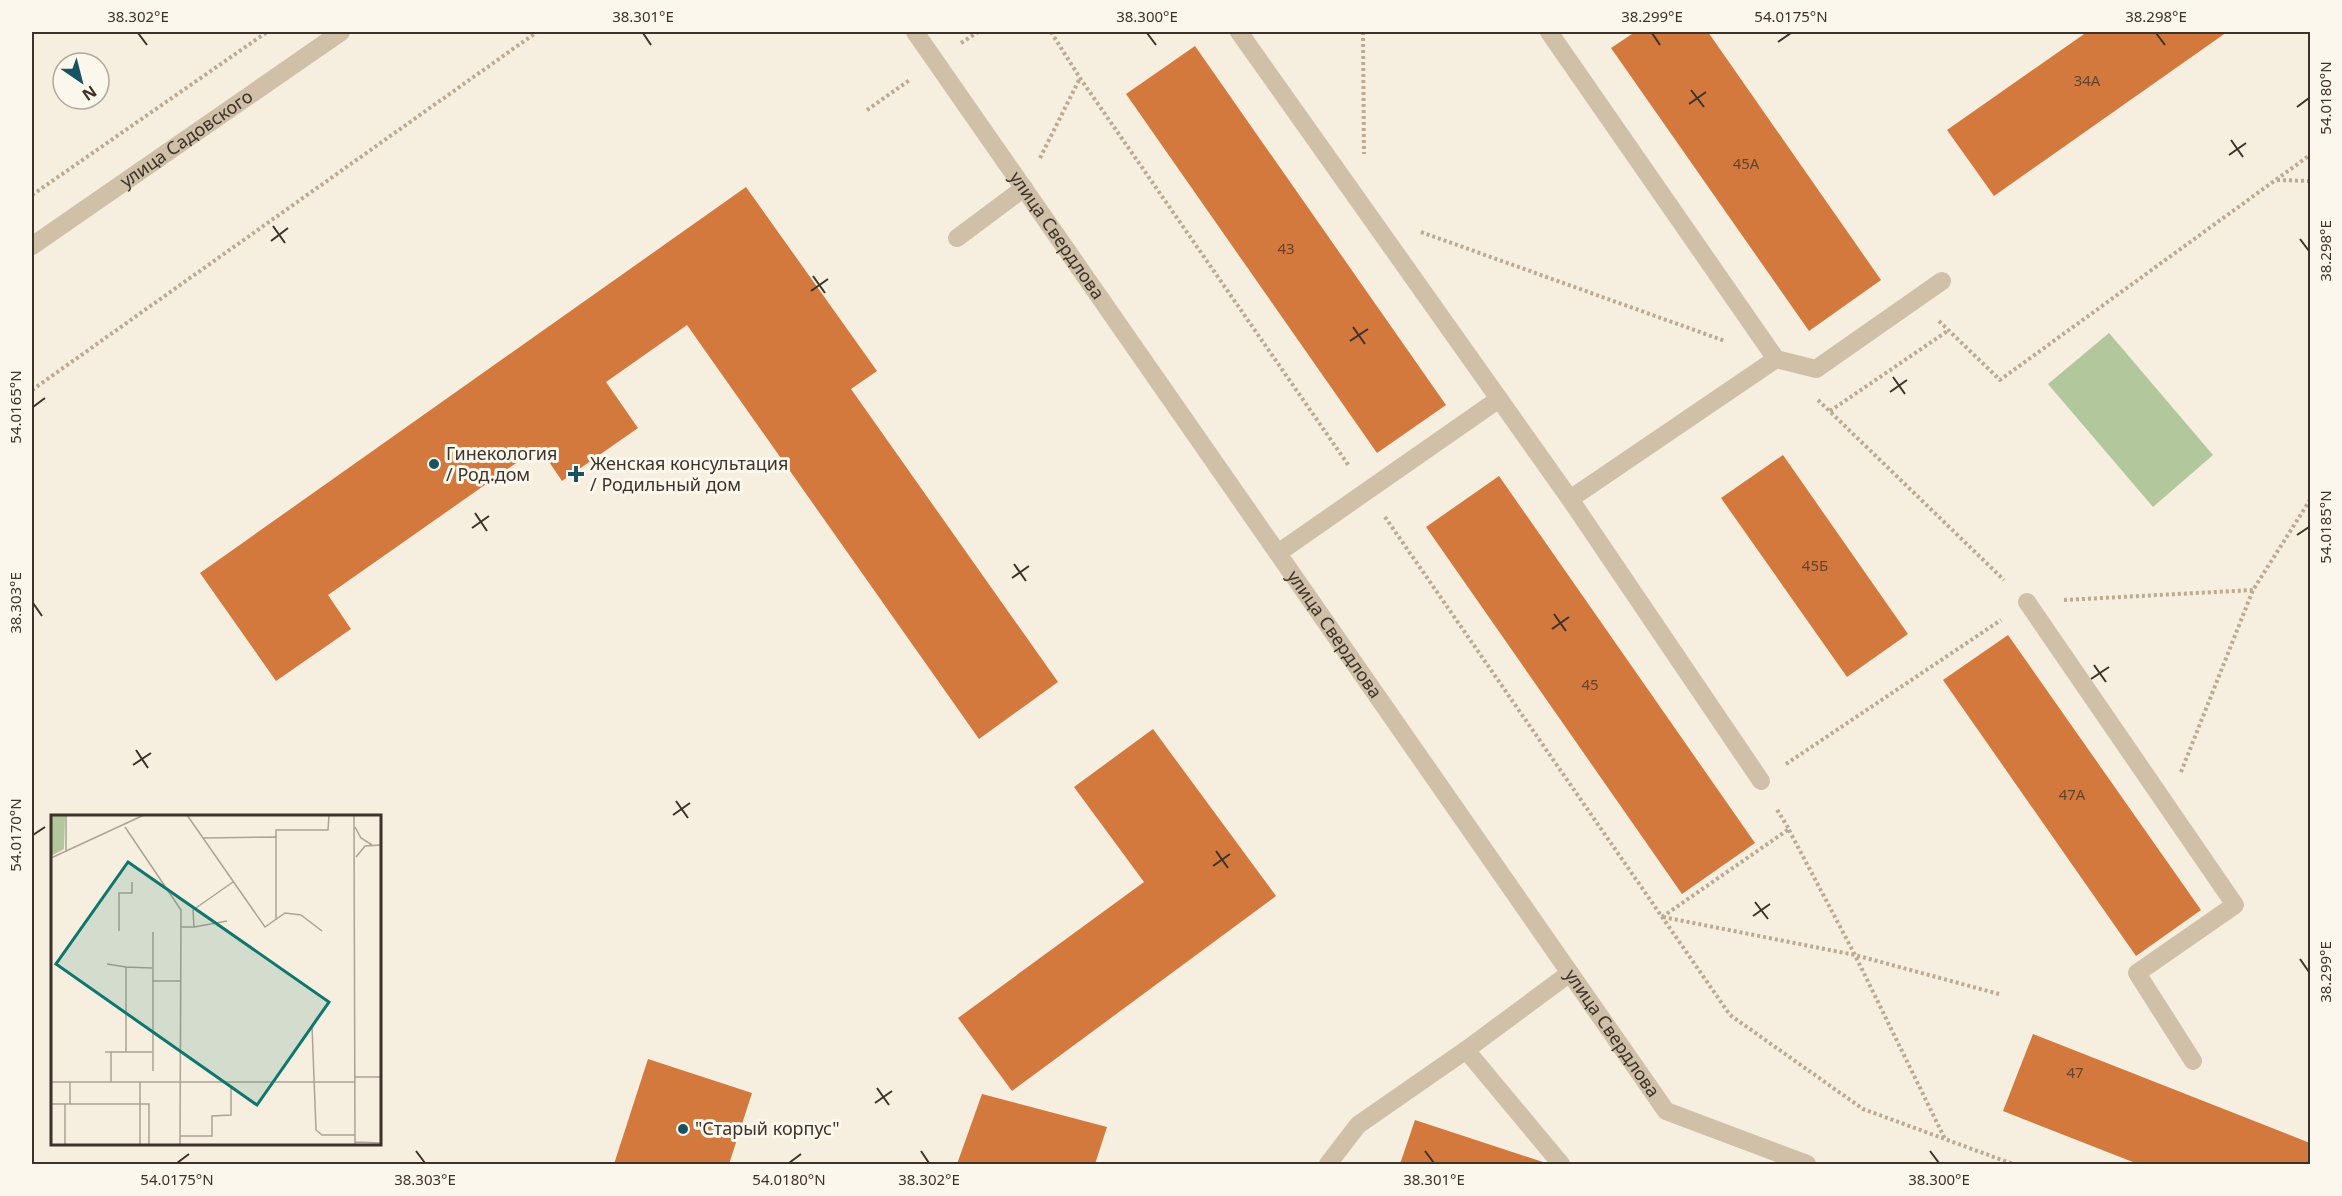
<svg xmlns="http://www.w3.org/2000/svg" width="2342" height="1196" font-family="'Noto Sans',sans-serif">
<rect width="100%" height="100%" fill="#f6eede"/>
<path fill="#b2c79c" d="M2109,333L2213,455L2153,507L2048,384Z"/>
<g fill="#d4793e">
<path d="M1635,32H1708L1881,280L1809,331L1611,48Z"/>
<path d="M2087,32H2227L1994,196L1947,130Z"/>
<path d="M1195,46L1446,405L1377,453L1126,94Z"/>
<path d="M746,187L877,371L851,389L1058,682L979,739L687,325L606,382L638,428L562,481L539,447L328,595L351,629L276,681L200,573Z"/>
<path d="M1783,455L1908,634L1847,677L1721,498Z"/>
<path d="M1499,476L1755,843L1682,894L1426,527Z"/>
<path d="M2008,635L2201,910L2136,956L1943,680Z"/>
<path d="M1153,729L1276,896L1012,1091L958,1018L1144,882L1074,787Z"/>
<path d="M2033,1034L2310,1143V1164H2138L2003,1111Z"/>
<path d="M648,1059L752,1093L729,1164H614Z"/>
<path d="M982,1094L1107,1127L1095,1164H957Z"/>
<path d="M1415,1120L1543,1162L1542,1164H1400Z"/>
</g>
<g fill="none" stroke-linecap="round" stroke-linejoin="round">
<g stroke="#bcab92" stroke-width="4" stroke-dasharray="3 3" stroke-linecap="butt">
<path d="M1051,32L1080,78L1349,466"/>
<path d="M1363,32L1364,154"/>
<path d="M961,43L978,32"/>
<path d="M867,110L911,79"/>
<path d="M1040,158L1080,78"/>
<path d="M2277,180L2310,181"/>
<path d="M32,195L267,32"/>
<path d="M1421,232L1725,341"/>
<path d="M1939,321L2000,380L2310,155"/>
<path d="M32,390L537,32"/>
<path d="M1818,400L2004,580"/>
<path d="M1830,411L1949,330"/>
<path d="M1385,517L1730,1015L1863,1109L2013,1164"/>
<path d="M2064,600L2253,590"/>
<path d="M1786,764L2001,620"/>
<path d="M2181,772L2253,590L2310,500"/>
<path d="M1789,830L1855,955L1945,1139"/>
<path d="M1662,917L1789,829L1776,808"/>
<path d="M1663,917L1855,955L1999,994"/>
</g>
<g stroke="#d0c0a8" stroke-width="18">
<path id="s1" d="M915,32L1666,1111L1807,1164"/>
<path d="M1239,32L1570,499L1761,781"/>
<path d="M1549,32L1776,359L1570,499"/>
<path d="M957,238L1024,188"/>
<path id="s2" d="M32,246L341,32"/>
<path d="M1776,359L1816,369L1942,281"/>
<path d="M1278,553L1499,399"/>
<path d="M2027,602L2235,905L2137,973L2193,1061"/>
<path d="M1328,1164L1358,1125L1466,1050"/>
<path d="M1561,1164L1466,1050L1570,973"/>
</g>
</g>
<path fill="none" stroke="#3c3229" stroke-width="2" d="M138,33L147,45M643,33L651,45M1147,33L1156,45M1652,33L1660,45M2156,33L2165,45M1778,42L1791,33M1691,90L1704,107M1689,104L1706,92M2297,107L2309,98M2231,140L2243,157M2229,155L2246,143M273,226L285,243M2300,239L2309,251M271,241L288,228M813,276L825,293M811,291L828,279M1353,327L1365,344M1350,341L1368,329M1893,377L1905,394M1890,392L1907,380M33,407L45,398M475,513L487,531M472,528L489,516M2297,535L2309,527M1014,564L1026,581M1012,578L1029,566M33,603L42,616M1554,614L1566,631M1552,629L1569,617M2094,665L2106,682M2091,679L2109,667M136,750L148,768M133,765L151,753M676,801L688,818M673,815L690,803M33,835L45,827M1216,851L1228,868M1213,866L1230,854M1755,902L1768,919M1753,916L1770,904M2300,959L2309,972M877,1088L889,1105M875,1103L892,1091M416,1151L425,1163M921,1151L929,1163M1425,1151L1434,1163M1930,1151L1939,1163M177,1163L189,1154M789,1163L801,1154"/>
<g fill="#195363" stroke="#fcf7ec" stroke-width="2">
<circle cx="434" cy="464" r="6"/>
<path d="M573 465h6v6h6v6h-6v6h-6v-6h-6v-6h6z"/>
<circle cx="683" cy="1129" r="6"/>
</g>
<g text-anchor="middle" stroke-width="6" stroke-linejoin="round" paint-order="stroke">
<g font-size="15" fill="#62442e">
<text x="2087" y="86">34А</text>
<text x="1746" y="169">45А</text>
<text x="1286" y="254">43</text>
<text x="1815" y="571">45Б</text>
<text x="1590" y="690">45</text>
<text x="2072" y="800">47А</text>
<text x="2075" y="1078">47</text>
</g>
<g font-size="18" fill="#3c3229" stroke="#fcf7ec">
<text dy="6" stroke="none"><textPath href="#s2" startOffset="188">улица Садовского</textPath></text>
<text dy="6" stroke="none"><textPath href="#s1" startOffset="248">улица Свердлова</textPath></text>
<text dy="6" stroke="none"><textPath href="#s1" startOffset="734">улица Свердлова</textPath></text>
<text dy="6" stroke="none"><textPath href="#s1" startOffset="1220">улица Свердлова</textPath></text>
</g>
<g font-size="18" fill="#3c3229" stroke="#fcf7ec" text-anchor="start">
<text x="446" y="460">Гинекология<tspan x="446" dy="21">/ Род.дом</tspan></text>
<text x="590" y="470">Женская консультация<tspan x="590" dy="21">/ Родильный дом</tspan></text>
<text x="695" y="1135">"Старый корпус"</text>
</g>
</g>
<g transform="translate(51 815)">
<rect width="330" height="330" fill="#f6eede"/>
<path d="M0,0H14L13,34L0,41Z" fill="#b2c79c"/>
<path fill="none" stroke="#aca396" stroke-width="1.5" d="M15,0V37M136,0L214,112L234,98L250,100L271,116M303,0L304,330M74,12L130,95L129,330M304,12L310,23L321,30M225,22V15H277L278,0M152,23L225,22V105M305,42L314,31L330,30M0,43L93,0M130,112H143L142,95L182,67M143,112L176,106M68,116V78H81V67M56,149L75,152M101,166H129M261,211L265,315L271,320H304M54,237H101M60,237V267M75,237V152L101,153M102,256V117M303,262H330M0,267H304M19,267V289M89,267V330M0,289H98V330M14,289V330M129,321H161V301L180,300V271M304,327L330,328"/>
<path fill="#0f766e" fill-opacity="0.15" stroke="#0f766e" stroke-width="3" d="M77,47L278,187L206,290L5,149Z"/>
<rect width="330" height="330" fill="none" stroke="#3c3229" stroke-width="3"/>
</g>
<rect width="2342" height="1196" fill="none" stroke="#fcf7ec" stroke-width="66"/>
<g transform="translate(81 81) rotate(145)"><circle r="28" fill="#fcf7ec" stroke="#afa89e" stroke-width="1.5"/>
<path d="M0-4.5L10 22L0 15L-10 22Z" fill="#195363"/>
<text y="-9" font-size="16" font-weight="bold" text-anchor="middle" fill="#3c3229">N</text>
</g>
<rect x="33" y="33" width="2276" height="1130" fill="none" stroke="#3c3229" stroke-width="2"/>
<g font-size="15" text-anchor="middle" fill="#3c3229">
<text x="138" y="22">38.302°E</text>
<text x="643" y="22">38.301°E</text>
<text x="1147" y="22">38.300°E</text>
<text x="1652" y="22">38.299°E</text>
<text x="1791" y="22">54.0175°N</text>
<text x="2156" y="22">38.298°E</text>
<text transform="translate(2326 98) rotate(-90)" y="5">54.0180°N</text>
<text transform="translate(2326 251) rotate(-90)" y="5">38.298°E</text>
<text transform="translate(16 407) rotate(-90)" y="5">54.0165°N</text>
<text transform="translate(2326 527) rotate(-90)" y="5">54.0185°N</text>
<text transform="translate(16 603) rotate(-90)" y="5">38.303°E</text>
<text transform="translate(16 835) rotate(-90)" y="5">54.0170°N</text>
<text transform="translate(2326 972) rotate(-90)" y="5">38.299°E</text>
<text x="177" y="1185">54.0175°N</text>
<text x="425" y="1185">38.303°E</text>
<text x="789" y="1185">54.0180°N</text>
<text x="929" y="1185">38.302°E</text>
<text x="1434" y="1185">38.301°E</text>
<text x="1939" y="1185">38.300°E</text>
</g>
</svg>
